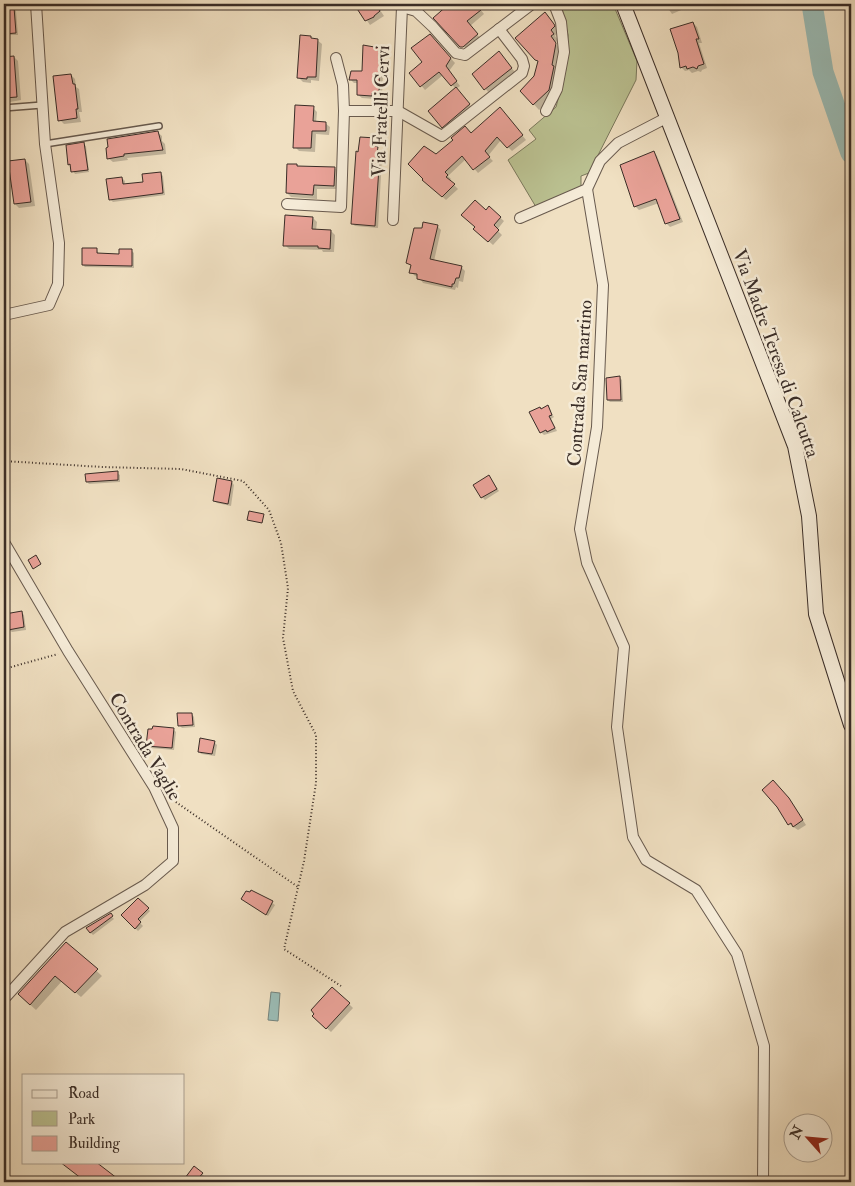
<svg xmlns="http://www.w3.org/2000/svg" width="855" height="1186" font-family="'IM FELL Double Pica',serif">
<rect width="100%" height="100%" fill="#f0e0c2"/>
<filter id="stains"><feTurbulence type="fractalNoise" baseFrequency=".004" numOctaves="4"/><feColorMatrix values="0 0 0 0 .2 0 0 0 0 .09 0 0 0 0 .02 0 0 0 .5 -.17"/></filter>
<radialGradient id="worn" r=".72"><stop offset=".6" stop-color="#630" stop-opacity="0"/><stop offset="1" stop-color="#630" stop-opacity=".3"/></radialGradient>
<path fill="#bbc292" stroke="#7a785c" d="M561,4H613L637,61L636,80L589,173L581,176V190L536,207L508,160L536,139L529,130L556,107L566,69L568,35Z"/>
<path fill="#9bbdb7" stroke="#74837d" d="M271,992L280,993L278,1021L268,1020Z"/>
<g fill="#0003">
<path d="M356,4H376L384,16L370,25Z"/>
<path d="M451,4H476L484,14L470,26L481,39L469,48L460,46L435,18Z"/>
<path d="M665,4H695L672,14Z"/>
<path d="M13,8L16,11L18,35H4V9Z"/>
<path d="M545,13L559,30L555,36L558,40L555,43L561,51L552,99L539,110L522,91L536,76L539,63L536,59Z"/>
<path d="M693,23L697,27L702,43H699L707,68L702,70L701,72L698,71L692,73L689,70L685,71L681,67Z"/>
<path d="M310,37L313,40H317L322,44L319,81L311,80V83L303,82L299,78Z"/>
<path d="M434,40L455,63L449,71L460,86L456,89L443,75L425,90L411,73L424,63Z"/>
<path d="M380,49L384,53L382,96H375V99L362,98L358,95V83H354L351,80L363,72Z"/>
<path d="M14,57L18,61L21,100L10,102L6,98L4,99V61Z"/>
<path d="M502,57L515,72L489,93L473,74Z"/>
<path d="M71,75L75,79L76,87L79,89L82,112H79L81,122L64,124L60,120Z"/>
<path d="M460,93L473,109L446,131L442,127Z"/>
<path d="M313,108L317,112L316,123H325L330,127L329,135L316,134L315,152L299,151L295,147Z"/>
<path d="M504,113L526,140L512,151L501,140L488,156L493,161L478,173L466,159L448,176L451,179L450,181L458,189L446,200L428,184L436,156Z"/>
<path d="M157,132L162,136V141L165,144L166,154L127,158L128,160L113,162L108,158Z"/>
<path d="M375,139L378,142V149L382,158L378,228L355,226L352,223L360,153Z"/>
<path d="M83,144L86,146L89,172L75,174L69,164Z"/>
<path d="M654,152L657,156L683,222L670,227L666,223L659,203L639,210L636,207L621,166Z"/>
<path d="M25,160L29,164L35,206L19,208L15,204Z"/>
<path d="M297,165L299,167L335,168L339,173L337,189H317V199L291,197L287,193Z"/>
<path d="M160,173L163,176L165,195L113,202L110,199L122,178L125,181V185L144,183Z"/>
<path d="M489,208L504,221L497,230L502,235L493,245L475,229Z"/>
<path d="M313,218L317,222L316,231H331L335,235L334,252H323L322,250L289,249L285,245Z"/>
<path d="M437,226L441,230L434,261L461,267L465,271L463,282L459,281L458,288L456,287L455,290L423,283L419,277L415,276L411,272L412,266L408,262Z"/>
<path d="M97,250L99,255H120L131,250L134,253V268L85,267L83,265Z"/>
<path d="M619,377L622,380L623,402H610L608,400Z"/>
<path d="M547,407L554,417L551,419L557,431L544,435L541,432V410Z"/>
<path d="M117,473L120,475V482L89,484L87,482Z"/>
<path d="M218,479L232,482L234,485L231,506L217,503L214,501Z"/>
<path d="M491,479L499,491L485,500L482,497Z"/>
<path d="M21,612L24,615L26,630L12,632L9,630Z"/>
<path d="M192,714L194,717L195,727L182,728L179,725Z"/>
<path d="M173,729L176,732L174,750L150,748L148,745Z"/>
<path d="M214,742L217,745L215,756L201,754L199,751Z"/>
<path d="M773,782L792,803L806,825L798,830L789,824Z"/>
<path d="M265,898L275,905L268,916L243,899Z"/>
<path d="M138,899L150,911L139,922L143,926L138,931L122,915Z"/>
<path d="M110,915L114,919L93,935L90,932Z"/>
<path d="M66,943L102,976L81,997L62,981L36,1010L25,1000Z"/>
<path d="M349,1004L353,1008L331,1032L318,1020Z"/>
<path d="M194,1168L204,1176L200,1182H183Z"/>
</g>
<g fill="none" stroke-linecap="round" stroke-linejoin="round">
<path stroke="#9bbdb7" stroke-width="21" d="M812,4L823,72L851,153"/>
</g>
<g fill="#e9a298" stroke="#3a2d27">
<path d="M354,4H376L380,11L374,16V17L365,21Z"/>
<path d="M449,4H476L481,10L467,21L478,34L463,47H460L433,18Z"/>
<path d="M14,7L16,33L4,34V8Z"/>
<path d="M545,12L554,24L555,26L551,30L554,34L551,36L556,43L552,65L554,66L549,90L533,105L520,91L534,76L538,61L535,60L515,38Z"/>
<path d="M693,22L699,39H696L704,64L698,66L697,69L693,67L687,69L686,66L680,68L678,53L670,29Z"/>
<path d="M430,34L451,58L446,66L457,81L451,86L439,72L420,87L409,73L422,62L411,48Z"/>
<path d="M300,35L311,36V38L318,39L316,77H307V79L297,78Z"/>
<path d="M363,45L380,48L379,93H372V96L357,95V80H349L351,71H362Z"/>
<path d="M499,51L512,68L484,90L472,74Z"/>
<path d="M14,56L17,97L4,98V57Z"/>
<path d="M71,74L73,84H75L78,109H76L77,118L58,121L53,76Z"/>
<path d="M456,87L470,104L442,128L428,111Z"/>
<path d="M295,105L314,106L313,121L326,122V131H312L311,148H293Z"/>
<path d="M500,107L523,135L507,148L497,137L485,151L490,157L473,170L462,156L445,172L448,175L446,177L455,184L442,197L422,180L423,179L408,164L424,146L436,154L453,140L451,138L465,126L471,133Z"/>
<path d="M158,131L163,150L124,154V156L107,159L106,148L108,147L107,139Z"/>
<path d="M360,137L376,138L375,146L378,147L377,153H380L375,226L351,224L356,151L358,152Z"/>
<path d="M84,142L88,170L71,172L70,164L68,165L66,145Z"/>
<path d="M654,151L680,219L665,224L656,199L634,207L620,165Z"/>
<path d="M25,159L31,202L14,204L8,161Z"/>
<path d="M287,164H297V166L335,167L334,186L314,185L313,195L286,193Z"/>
<path d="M161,172L163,193L109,200L106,179L122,177L123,184L143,182L142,174Z"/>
<path d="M475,200L486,210L489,206L501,217L494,225L499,230L488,242L473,229L475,227L461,215Z"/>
<path d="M285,215L313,217L312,229L331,230L330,249L318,248V246H283Z"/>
<path d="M423,222L438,225L430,259L462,266L459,278H456L454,284H452V287L417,279V274L409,273L411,265L406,263L414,228H422Z"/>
<path d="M82,248H97V253L119,254V249H132V266L82,265Z"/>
<path d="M620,376L621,400H607L606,378Z"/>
<path d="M548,405L552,415L549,416L555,428L547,432L546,430L540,433L529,412L540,407L541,409Z"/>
<path d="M118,471V480L86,482L85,474Z"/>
<path d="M489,475L497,489L481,498L473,485Z"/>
<path d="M217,478L232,481L228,504L213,501Z"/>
<path d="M249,511L264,514L262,523L247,520Z"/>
<path d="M36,555L41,564L33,569L28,560Z"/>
<path d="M22,611L24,627L8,630L5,614Z"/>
<path d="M177,713H192L193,725L178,726Z"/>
<path d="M153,726L174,728L172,748L146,746L148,729H152Z"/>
<path d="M200,738L215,741L212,754L198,752Z"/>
<path d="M773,780L789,798L803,820L793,827L791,823L788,825L777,807L762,790Z"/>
<path d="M251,890L273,901L266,915L241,899L246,891L250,892Z"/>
<path d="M138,898L149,908L138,919L141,922L135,929L121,915Z"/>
<path d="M111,913L113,916L90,933L86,928Z"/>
<path d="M66,942L98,969L75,993L55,976L30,1005L18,994Z"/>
<path d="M332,987L350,1003L326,1029L312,1016L314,1014L311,1010Z"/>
<path d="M60,1162H96L122,1182H86Z"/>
<path d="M194,1166L203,1173L195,1182H182Z"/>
</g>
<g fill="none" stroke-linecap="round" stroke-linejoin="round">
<defs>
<g id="service">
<path d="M4,108L42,105"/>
<path d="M45,144L159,126"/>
<path d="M4,238L6,252"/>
</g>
<g id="minor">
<path d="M402,7L416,11L433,27L456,53L465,55L532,4"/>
<path d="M336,58L343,85L344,111"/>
<path d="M546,111L557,89L564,52L561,22L554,4"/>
<path d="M587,189L603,285L597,427L580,529L587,563L624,647L617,727L633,837L646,860L696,890L737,954L764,1046L763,1182"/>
<path d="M287,204L341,207L344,111H398L442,136L522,73L524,66L522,59L499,29"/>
<path d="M520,218L587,189L600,161L618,143L668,117"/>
<path d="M393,220L402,7L400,4"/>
<path d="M4,315L49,305L58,284L59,243L45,144L36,4"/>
<path d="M4,542L68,651L154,787L173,828V861L145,885L65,932L4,999"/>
</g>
<path id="secondary" d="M623,4L795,446L809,516L816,614L851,725"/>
</defs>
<use href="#service" stroke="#685a4e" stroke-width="8"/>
<use href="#minor" stroke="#685a4e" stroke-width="12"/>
<use href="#secondary" stroke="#3a2d27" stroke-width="16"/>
<g stroke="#3a2d27" stroke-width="2" stroke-dasharray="1 2.5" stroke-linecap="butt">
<path d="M4,461L102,467L181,469L243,481L269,510L281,543L288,588L283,638L293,691L316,735V783L304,861L284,949L341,986"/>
<path d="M4,669L58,654"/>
<path d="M173,800L298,887"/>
</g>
<use href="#service" stroke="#f5ebd7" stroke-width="5"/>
<use href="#minor" stroke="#f5ebd7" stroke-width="10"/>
<use href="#secondary" stroke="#f5ebd7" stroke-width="14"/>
</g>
<g text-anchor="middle" stroke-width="5" stroke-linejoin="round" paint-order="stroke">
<g font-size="19" fill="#3a2d27" stroke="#f5ebd7">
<text transform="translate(380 111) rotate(-88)" y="7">Via Fratelli Cervi</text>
<text transform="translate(777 353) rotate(70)" y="7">Via Madre Teresa di Calcutta</text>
<text transform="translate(579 383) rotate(-86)" y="7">Contrada San martino</text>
<text transform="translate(146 746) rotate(59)" y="7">Contrada Vaglie</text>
</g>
</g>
<rect width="855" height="1186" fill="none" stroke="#f0e0c2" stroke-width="20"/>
<rect x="5" y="5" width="845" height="1176" fill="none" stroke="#3a2d27" stroke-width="2.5"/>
<rect x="10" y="10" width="835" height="1166" fill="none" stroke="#3a2d27"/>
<rect x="22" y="1074" width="162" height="90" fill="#f5ebd7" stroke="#aa9f91"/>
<rect x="32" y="1090" width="25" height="8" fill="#f5ebd7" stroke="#aa9f91"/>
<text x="68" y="1098" font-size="15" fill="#3a2d27">Road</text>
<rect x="32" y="1111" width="25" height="15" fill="#bbc292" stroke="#aa9f91"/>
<text x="68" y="1124" font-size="15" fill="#3a2d27">Park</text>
<rect x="32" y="1136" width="25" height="15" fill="#e9a298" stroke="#aa9f91"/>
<text x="68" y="1148" font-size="15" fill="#3a2d27">Building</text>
<g transform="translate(808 1138) rotate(297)"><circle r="24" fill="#f5ebd7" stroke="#aa9f91"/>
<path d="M0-4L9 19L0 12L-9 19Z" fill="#8f2418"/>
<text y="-8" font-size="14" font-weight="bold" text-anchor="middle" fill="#3a2d27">N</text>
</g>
<rect width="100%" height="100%" filter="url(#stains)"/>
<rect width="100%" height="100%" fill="url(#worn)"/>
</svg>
